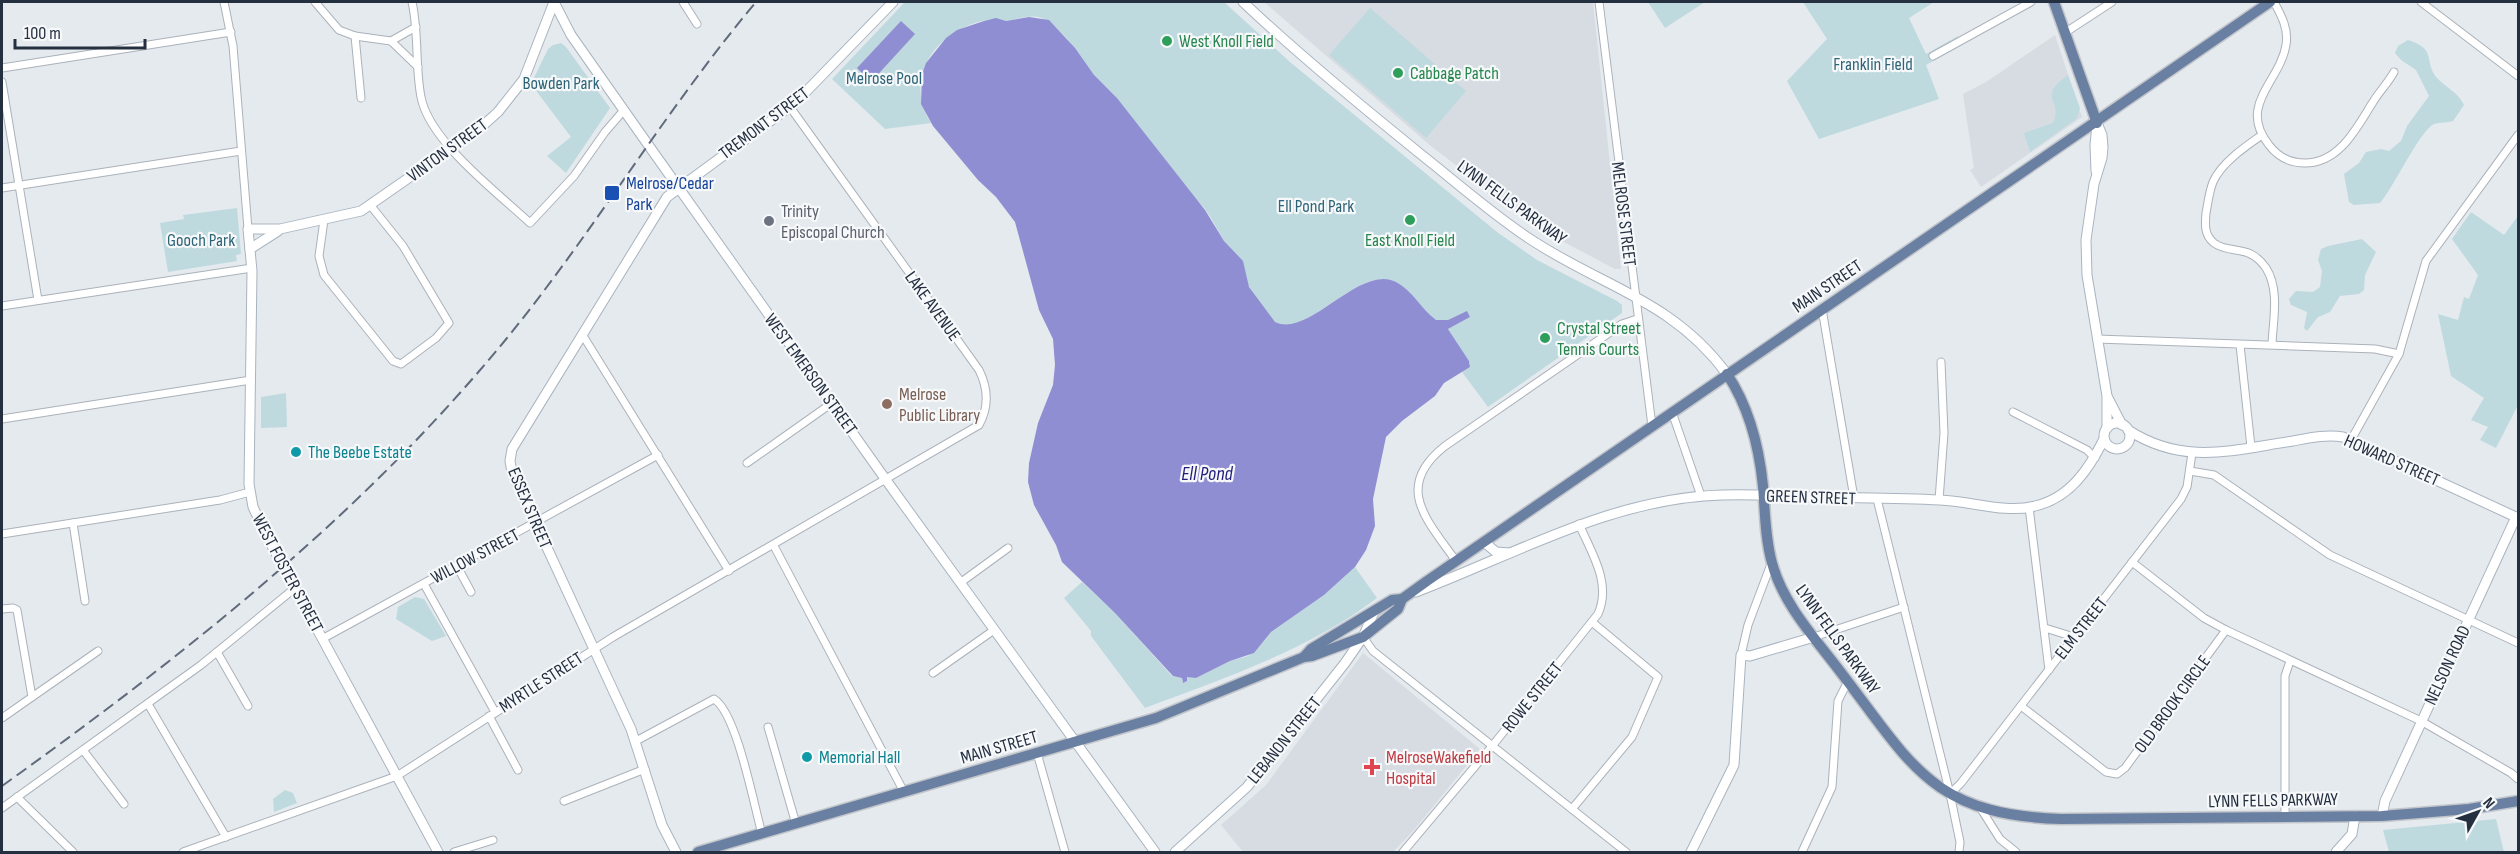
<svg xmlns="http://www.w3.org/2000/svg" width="2520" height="854" font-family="'Sofia Sans Condensed',sans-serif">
<rect width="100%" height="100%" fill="#e5eaee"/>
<g fill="#d6dce2">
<path d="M1264,2H1593L1621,269H1615L1562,241L1514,209L1432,147Z"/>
<path d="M2055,35L2082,117L1981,187L1970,170L1974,168L1963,94L1986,82Z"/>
<path d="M1363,653L1480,749L1414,830L1393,852H1243L1221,825L1266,785Z"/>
</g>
<g fill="#bedadf">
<path d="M905,2H1224L1290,62L1497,232L1537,260L1617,301L1622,305V313L1488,407L1462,372L1470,367V363L1448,329L1470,317L1467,312L1448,320H1436C1419,307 1410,286 1388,280C1357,270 1299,343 1274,321C1251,301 1243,268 1226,244C1219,233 1213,220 1205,209C1198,200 1188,192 1181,182C1160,153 1138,124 1115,96C1109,89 1101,84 1095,77C1080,58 1067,32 1044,19C1032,13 1017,20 1005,21C999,21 993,19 987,20C937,29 902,77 931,123L885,129L832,79Z"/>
<path d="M1648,2H1705L1665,28Z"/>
<path d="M1803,2H1934L1909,18L1926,54L1958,36L1956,48L1926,65L1939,99L1819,139L1787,81L1827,39Z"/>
<path d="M1370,8L1466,91L1426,138L1329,55Z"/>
<path d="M2408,40C2437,49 2424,61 2436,77C2445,87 2458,92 2464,105L2453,121C2447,123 2440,122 2434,124C2420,130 2394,187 2380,203L2354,205L2349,202L2344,174L2359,163L2366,152L2381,149L2389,151L2401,141L2407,126L2429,96L2416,70L2401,60L2395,53L2398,46Z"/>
<path d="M561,43L566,47L610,108L566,173L547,156L571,137L531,84L548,49L553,45Z"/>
<path d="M2068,75L2080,108L2077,118L2030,152L2024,133L2053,123C2064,100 2035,98 2068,75Z"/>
<path d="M237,208L241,254L236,255L237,261L168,272L160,223L184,219L183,215Z"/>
<path d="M2471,212L2504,235L2518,216V405L2496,448L2480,440L2488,427L2471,420L2484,398L2451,376L2438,314L2458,320L2464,297L2469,299L2478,275L2452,239Z"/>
<path d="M2362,239L2376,252L2365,275L2364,290L2359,294L2340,296L2330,312L2318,317L2307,331L2304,328L2307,312L2291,305L2289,299L2296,291L2313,292L2320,287L2322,271L2318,260L2321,249L2328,246Z"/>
<path d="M286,393L287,427L261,428V397Z"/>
<path d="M1355,567L1377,598C1309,650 1224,678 1145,708L1091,636V631L1064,598L1082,582L1115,613L1172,676L1182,678V682L1187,681V677L1191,676L1196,678L1230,661L1248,656L1259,647L1271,632L1324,595Z"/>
<path d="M415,597L424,599L446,636L432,641L396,619L398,607Z"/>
<path d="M285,790L293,793L297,803L274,812L273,799Z"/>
<path d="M2496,819L2504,852H2389L2383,830Z"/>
</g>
<g fill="#908ed2">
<path d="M1029,17L1049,20L1075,48L1094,75L1117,98L1205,210L1224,241L1243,261L1249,287L1275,322C1308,339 1360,263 1396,282C1413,291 1421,309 1436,320H1448L1467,311L1470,317L1448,329L1469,361L1470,367L1444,383L1435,396L1402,421L1386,437L1373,499L1375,526L1366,550L1355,567L1324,595L1271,632L1254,653L1230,661L1196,678L1187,677V681L1183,683L1182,678L1173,676L1115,613L1062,562L1056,545L1034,505L1028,482L1029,463L1038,423L1053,385L1055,365L1053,339L1039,310L1015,222L996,197L978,180L933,126L921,104L922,74L926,63L946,38L957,30L984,21L996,18L1006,21Z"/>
<path d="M901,21L915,34L871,82L857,68Z"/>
</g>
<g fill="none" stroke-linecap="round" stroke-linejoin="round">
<defs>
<g id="street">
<path d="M224,2L233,46L248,229"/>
<path d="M315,2L339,30L355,36L391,41L418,67"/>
<path d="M412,2C419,33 415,66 421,97C429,141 498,193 530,223L574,176L605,132L624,110"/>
<path d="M683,2L697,24"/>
<path d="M1599,2L1652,426"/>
<path d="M2274,2C2281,15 2289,29 2286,45C2280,82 2237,105 2269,145C2278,157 2290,163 2305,163C2340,163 2357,127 2373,102C2379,92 2388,83 2394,72"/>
<path d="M2421,2L2518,76"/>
<path d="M2066,32L2112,2"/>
<path d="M355,36L361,98"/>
<path d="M391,41L416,27"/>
<path d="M1933,56L2031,2"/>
<path d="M2,68L231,32"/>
<path d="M2,82L38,300"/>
<path d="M2262,135C2246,146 2221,163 2213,182C2209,192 2208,203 2206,213C2205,224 2204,235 2214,243C2230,255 2249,243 2266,268C2280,290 2273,320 2272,344"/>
<path d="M2,188L241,151"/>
<path d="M324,220L319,256L324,275L393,361L401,364L436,338L449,323L403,246L371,206"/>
<path d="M2,306L252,268"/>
<path d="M1822,309L1854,498"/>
<path d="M582,334L729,571"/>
<path d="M2097,339L2375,349L2399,354"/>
<path d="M2240,345L2251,447"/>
<path d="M1672,412L1701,496"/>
<path d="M2013,412L2087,450L2095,458"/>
<path d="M2,419L251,380"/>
<path d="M2351,440L2399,354L2426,261L2518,135"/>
<path d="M747,463L832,403"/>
<path d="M2190,471L2214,475L2330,555L2518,643"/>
<path d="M1877,499L1950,794L1960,842L1959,852"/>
<path d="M1939,500L1944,433L1941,362"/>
<path d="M2029,507L2049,670"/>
<path d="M73,523L85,601"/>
<path d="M2,534L220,500L250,492"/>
<path d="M774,546L904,792"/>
<path d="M1456,561C1427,520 1393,487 1445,446L1622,324L1637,319"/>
<path d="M457,566L471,592"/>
<path d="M960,583L1008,548"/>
<path d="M424,584L495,712"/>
<path d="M2,609L13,608L17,610L32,697L2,718"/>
<path d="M2045,628L2074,637"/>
<path d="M2226,630L2421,721L2511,773L2518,779"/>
<path d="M1363,637L1373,651L1626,852"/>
<path d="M1814,637L1904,607"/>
<path d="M322,639L658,455"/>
<path d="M217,652L248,706"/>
<path d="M1741,655L1748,625L1771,564"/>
<path d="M933,673L994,630"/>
<path d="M32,697L98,651"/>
<path d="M148,704L226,837"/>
<path d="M2021,706L2106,772L2117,774L2125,768L2226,630L2204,618L2132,562"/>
<path d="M489,716L518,770"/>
<path d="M768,727L796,824"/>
<path d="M636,741L714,699C737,713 754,806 762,834"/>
<path d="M83,750L124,804"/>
<path d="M1037,753L1065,852"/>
<path d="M1950,794L1961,783L2181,499L2187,487L2192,453"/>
<path d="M17,797L73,852"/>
<path d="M564,801L645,769"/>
<path d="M2,808L201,665L295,588"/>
<path d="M1572,809L1632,737L1658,677L1592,622"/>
<path d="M1981,809L2000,839L2016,852"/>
<path d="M2285,817V676L2290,661"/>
<path d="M183,852L397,776L613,637L979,425C989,407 988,388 979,370L790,107"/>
<path d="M454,852L493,840"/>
<path d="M1403,852L1493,745L1598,614C1612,583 1591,552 1579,524"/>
<path d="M1802,852L1832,787L1838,701L1848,681"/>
</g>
<g id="secondary">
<path d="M554,2L571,35L649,146L886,480L1155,852"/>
<path d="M1243,2C1300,56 1361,106 1423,156C1457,183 1490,212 1527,237C1599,286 1672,299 1727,374"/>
<path d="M2097,123L2102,135L2103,147L2102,158L2094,184L2086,240L2087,275L2107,396V428"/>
<path d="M2096,171L2095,145L2097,125"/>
<path d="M250,249L278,231"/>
<path d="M2108,398L2122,425"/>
<circle cx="2117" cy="436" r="13"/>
<path d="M2128,430C2184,466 2232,450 2293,441C2309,438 2327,434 2343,437L2518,518"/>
<path d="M1484,542L1496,552L1509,553"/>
<path d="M1416,592C1516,554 1612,498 1722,495C1754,494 1786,496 1817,497C1858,498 1899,498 1940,500C1971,501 2005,514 2035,506C2070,498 2089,469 2104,439"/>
<path d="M2382,816L2385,801L2516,517"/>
<path d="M438,852L271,544L253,507L249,484L252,271L248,229H280L361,211L479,129L498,112L524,79L554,2"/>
<path d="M676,852L662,825L631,729L512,472L510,461L512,449L667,197L795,103L893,2"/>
<path d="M1175,852L1247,787L1345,663L1363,637L1374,612"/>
<path d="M1691,852L1734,765L1741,655L1750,656L1814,637"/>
<path d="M2336,852L2352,834L2355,816"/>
</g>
<g id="primary">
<path d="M2054,2L2097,123"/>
<path d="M1727,374C1749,407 1759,446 1763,486C1765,511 1765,538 1772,563C1783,604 1814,637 1839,670C1911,763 1930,815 2061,819L2382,816L2469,809L2518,801"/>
<path d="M1304,657L1311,649L1392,600L1402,599"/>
<path d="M698,852L1156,718L1304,657L1312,656L1363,637L1398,609L1402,599L1427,581L2270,2"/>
</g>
</defs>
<use href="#street" stroke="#abb2ba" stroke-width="9"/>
<use href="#secondary" stroke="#a9b4c0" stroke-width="11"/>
<use href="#primary" stroke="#c2c5ca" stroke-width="13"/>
<use href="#street" stroke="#fff" stroke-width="7"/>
<use href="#secondary" stroke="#fff" stroke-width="9"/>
<use href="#primary" stroke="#6a80a3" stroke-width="10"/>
<path stroke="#5f6a7b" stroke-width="2" stroke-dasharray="12 6" stroke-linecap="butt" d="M2,786C186,654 363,514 507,338C595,230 666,109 756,2"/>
</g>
<g fill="#2e9e5b" stroke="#f6f8fa" stroke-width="2">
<circle cx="1167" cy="41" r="6"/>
<circle cx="1398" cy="73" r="6"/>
<circle cx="1410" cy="220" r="6"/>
<circle cx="1545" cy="338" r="6"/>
</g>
<rect fill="#1a4fb4" stroke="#f6f8fa" stroke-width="2" x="604" y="185" width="16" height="16" rx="3"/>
<circle fill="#6b7280" stroke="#f6f8fa" stroke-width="2" cx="769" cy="221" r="6"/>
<circle fill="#8d6e63" stroke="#f6f8fa" stroke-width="2" cx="887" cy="404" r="6"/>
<g fill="#0f9aa8" stroke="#f6f8fa" stroke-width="2">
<circle cx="296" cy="452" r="6"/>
<circle cx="807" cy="757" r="6"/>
</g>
<path fill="#e0444e" stroke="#f6f8fa" stroke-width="2" d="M1369 758h6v6h6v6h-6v6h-6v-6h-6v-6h6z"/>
<g text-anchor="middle" stroke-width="4.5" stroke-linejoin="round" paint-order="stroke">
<g font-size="18" fill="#27864d" stroke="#f6f8fa" text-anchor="start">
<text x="1179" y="47">West Knoll Field</text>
<text x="1410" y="79">Cabbage Patch</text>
<text x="1410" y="246" text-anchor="middle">East Knoll Field</text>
<text x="1557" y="334">Crystal Street<tspan x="1557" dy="21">Tennis Courts</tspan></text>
</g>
<g font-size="18" fill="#2e6477" stroke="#f6f8fa">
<text x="1873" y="70">Franklin Field</text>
<text x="884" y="84">Melrose Pool</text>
<text x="561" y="89">Bowden Park</text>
<text x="1316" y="212">Ell Pond Park</text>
<text x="201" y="246">Gooch Park</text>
</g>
<g font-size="18" fill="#242f40" stroke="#f6f8fa">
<text transform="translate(764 123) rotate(-37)" y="6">TREMONT STREET</text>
<text transform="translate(447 150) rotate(-36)" y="6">VINTON STREET</text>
<text transform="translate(1512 202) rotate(36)" y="6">LYNN FELLS PARKWAY</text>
<text transform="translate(1624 214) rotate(83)" y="6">MELROSE STREET</text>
<text transform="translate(1827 286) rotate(-34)" y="6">MAIN STREET</text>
<text transform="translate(933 306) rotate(54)" y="6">LAKE AVENUE</text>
<text transform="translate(811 374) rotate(54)" y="6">WEST EMERSON STREET</text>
<text transform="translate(2392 460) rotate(24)" y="6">HOWARD STREET</text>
<text transform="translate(1811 497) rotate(2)" y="6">GREEN STREET</text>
<text transform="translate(530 508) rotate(67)" y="6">ESSEX STREET</text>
<text transform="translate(475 556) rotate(-28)" y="6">WILLOW STREET</text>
<text transform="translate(288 573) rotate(62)" y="6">WEST FOSTER STREET</text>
<text transform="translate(2081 628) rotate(-52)" y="6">ELM STREET</text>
<text transform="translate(1838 639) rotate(54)" y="6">LYNN FELLS PARKWAY</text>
<text transform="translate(2447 665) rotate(-65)" y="6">NELSON ROAD</text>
<text transform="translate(541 682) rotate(-33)" y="6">MYRTLE STREET</text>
<text transform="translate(1532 697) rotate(-51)" y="6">ROWE STREET</text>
<text transform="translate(2172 704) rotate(-54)" y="6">OLD BROOK CIRCLE</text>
<text transform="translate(1284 740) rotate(-51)" y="6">LEBANON STREET</text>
<text transform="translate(999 747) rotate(-16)" y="6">MAIN STREET</text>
<text transform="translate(2273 800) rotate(-1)" y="6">LYNN FELLS PARKWAY</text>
</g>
<g font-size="18" fill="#164399" stroke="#f6f8fa" text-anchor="start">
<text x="626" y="189">Melrose/Cedar<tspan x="626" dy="21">Park</tspan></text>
</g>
<g font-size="18" fill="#5b616d" stroke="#f6f8fa" text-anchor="start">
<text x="781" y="217">Trinity<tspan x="781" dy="21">Episcopal Church</tspan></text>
</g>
<g font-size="18" fill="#785e54" stroke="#f6f8fa" text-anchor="start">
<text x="899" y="400">Melrose<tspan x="899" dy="21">Public Library</tspan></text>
</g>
<g font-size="18" fill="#0d838f" stroke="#f6f8fa" text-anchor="start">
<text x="308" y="458">The Beebe Estate</text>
<text x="819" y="763">Memorial Hall</text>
</g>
<g font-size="18" fill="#be3a42" stroke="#f6f8fa" text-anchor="start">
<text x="1386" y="763">MelroseWakefield<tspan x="1386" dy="21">Hospital</tspan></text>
</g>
<g font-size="20" font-style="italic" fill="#221d7c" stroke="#f6f8fa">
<text x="1207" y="480">Ell Pond</text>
</g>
</g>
<rect width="2520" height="854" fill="none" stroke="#242f40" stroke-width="6"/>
<g transform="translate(2478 812) rotate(50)" stroke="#f6f8fa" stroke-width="4.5" paint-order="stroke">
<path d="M0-4.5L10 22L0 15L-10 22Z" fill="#242f40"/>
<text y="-9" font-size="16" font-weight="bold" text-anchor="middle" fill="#242f40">N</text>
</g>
<path d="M15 39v9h130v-9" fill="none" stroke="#242f40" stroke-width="3"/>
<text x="24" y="39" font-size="18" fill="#242f40" stroke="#f6f8fa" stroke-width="4.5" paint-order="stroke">100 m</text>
</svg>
